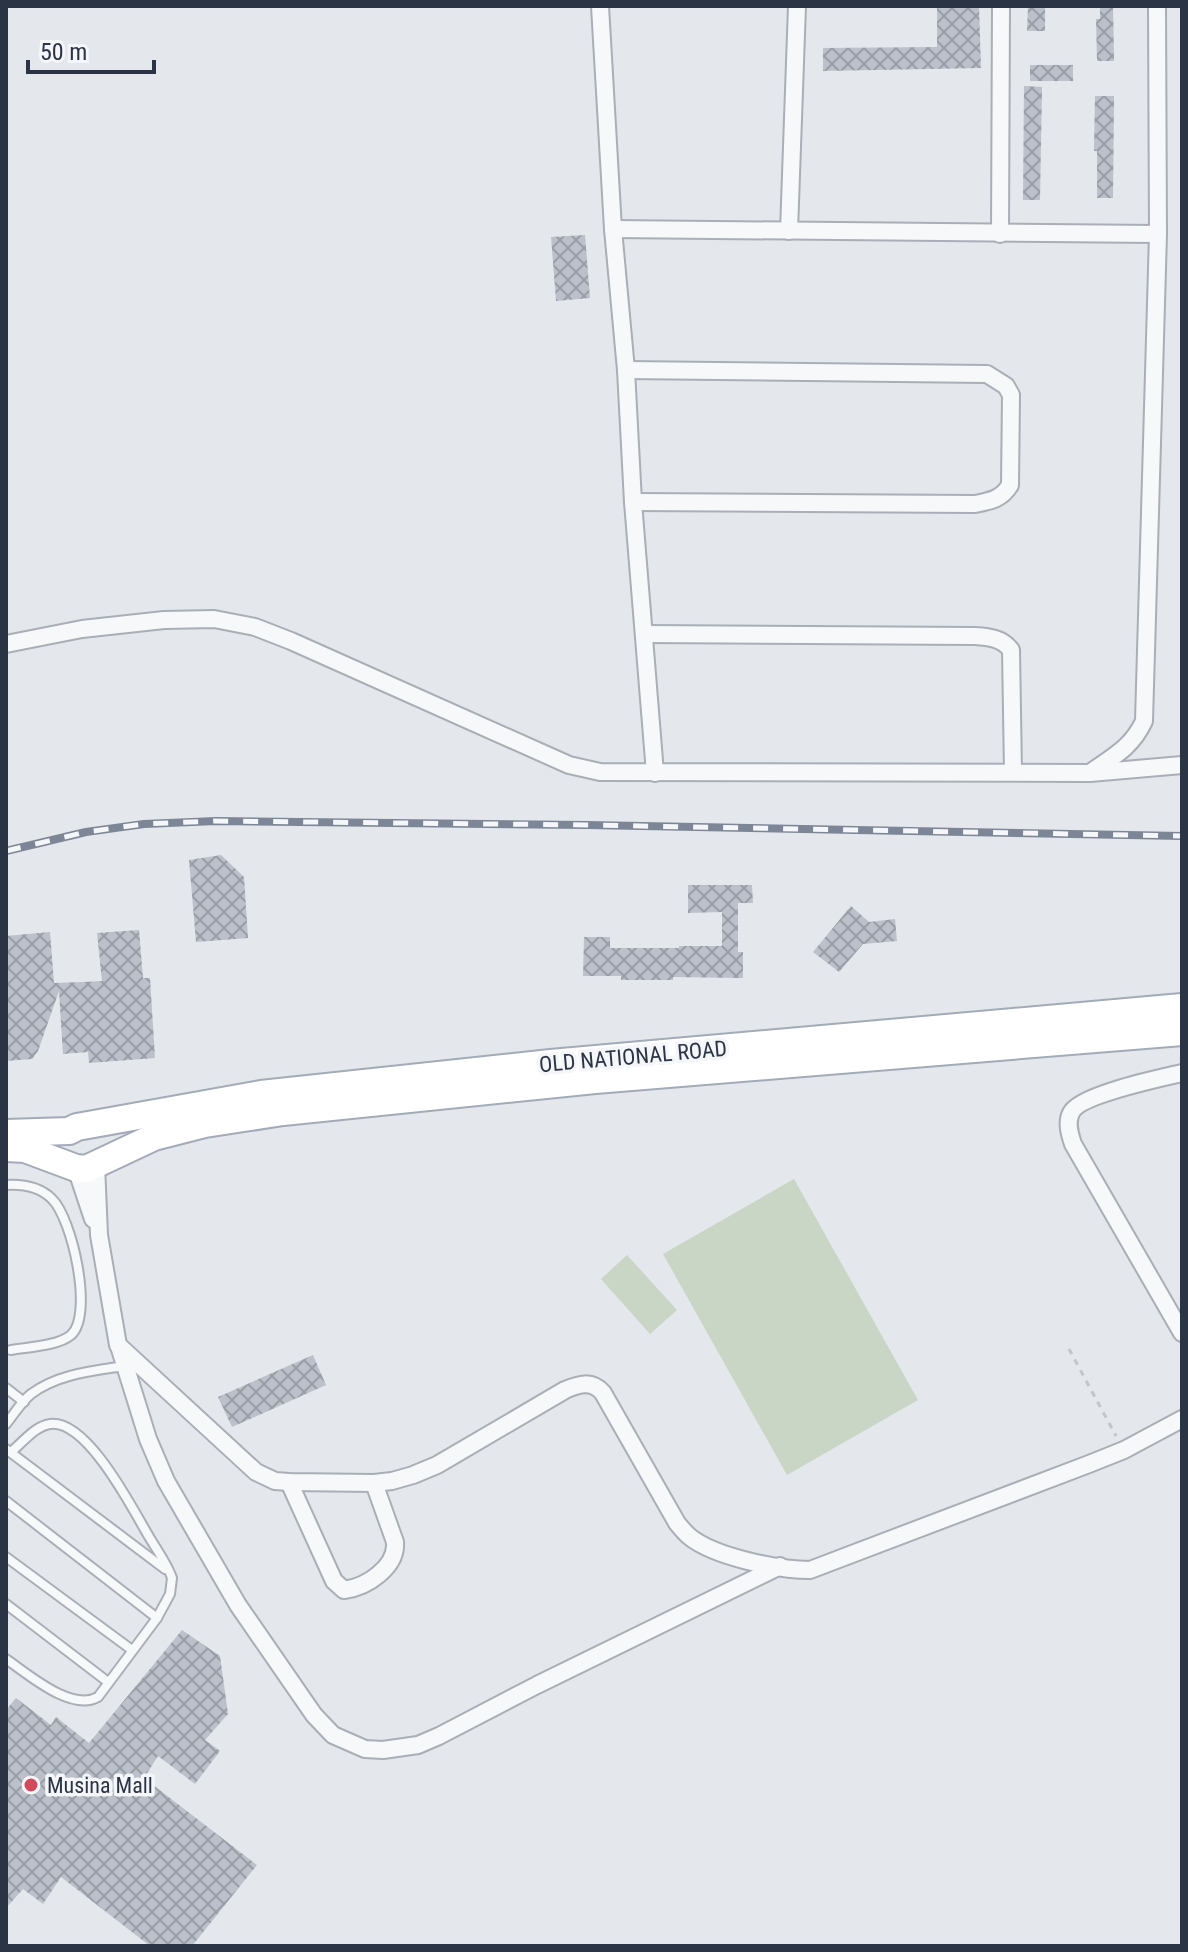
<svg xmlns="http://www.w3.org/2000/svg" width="1188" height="1952" font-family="'Roboto Condensed',sans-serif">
<defs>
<pattern id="building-cross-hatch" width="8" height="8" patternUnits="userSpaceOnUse" patternTransform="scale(2)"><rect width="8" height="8" fill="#bbc0ca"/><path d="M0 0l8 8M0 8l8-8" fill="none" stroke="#989da6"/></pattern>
</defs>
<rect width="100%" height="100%" fill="#e4e7ec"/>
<g fill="#c9d6c5">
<path d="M794,1179L918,1400L787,1475L663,1254Z"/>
<path d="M627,1255L677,1310L650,1334L601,1279Z"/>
</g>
<g fill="url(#building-cross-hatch)">
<path d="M937,6H979L981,68L823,71V48L937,47Z"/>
<path d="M1028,6H1045V31H1027Z"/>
<path d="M1100,6H1113L1114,61H1097L1096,19H1100Z"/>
<rect x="1030" y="65" width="43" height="16"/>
<path d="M1024,86L1042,87L1040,200H1023Z"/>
<path d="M1095,96H1114L1113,198H1097V151H1094Z"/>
<path d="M585,235L590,298L556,301L551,237Z"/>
<path d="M221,855L244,877L248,938L196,942L189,860Z"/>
<path d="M688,885H752L753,903H738V952H743V978L673,977V980H621V976H583L584,937H610V948H679V946H722V912L688,913Z"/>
<path d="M851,906L869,922L895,919L897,941L863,944L839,972L813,952Z"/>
<path d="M139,930L143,978H150L155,1058L89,1063L88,1052L63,1054L59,991L38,1051L32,1059L6,1061V936L50,932L54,983L84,982L102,981L97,933Z"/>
<path d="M313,1355L326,1385L232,1427L218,1397Z"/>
<path d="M182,1630L220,1656L228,1714L205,1740L220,1751L195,1784L158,1756L144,1778L257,1865L192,1946H150L61,1877L43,1904L23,1889L6,1908V1710L16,1698L51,1725L56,1717L89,1743Z"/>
</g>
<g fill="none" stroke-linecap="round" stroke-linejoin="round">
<defs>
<g id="service">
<path d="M6,1185C23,1184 40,1187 52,1199C72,1218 94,1315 71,1335C58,1346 28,1347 11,1350"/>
<path d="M6,1388L24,1402"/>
<path d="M6,1424C14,1414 22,1401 31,1394C58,1374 92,1371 124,1366"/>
<path d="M6,1449L165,1569"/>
<path d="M6,1501L157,1618"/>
<path d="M6,1557L132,1650"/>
<path d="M6,1604L108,1682"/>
<path d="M6,1659C28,1674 71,1712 98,1697L157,1618L170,1594L172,1578C167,1563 156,1549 148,1535C132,1508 87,1419 50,1424C35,1426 22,1443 11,1452"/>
</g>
<g id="minor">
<path d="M600,6L613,229L626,370L633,502L655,773"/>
<path d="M613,229L1158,234"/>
<path d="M789,231L797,6"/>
<path d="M1000,234L1001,6"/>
<path d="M626,370L987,374L1006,386L1011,395L1010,485C1002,499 990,501 975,504L633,502"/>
<path d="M644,634L975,636C989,637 1002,638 1011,650L1013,772"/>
<path d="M6,644L82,629L164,620L214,619L255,627L291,641L569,765L600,772L1090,773L1182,765"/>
<path d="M1091,772C1114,756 1132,747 1144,721L1158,234L1157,6"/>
<path d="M1182,1073C1161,1078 1079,1095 1071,1113C1066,1123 1070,1135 1073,1144L1182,1333"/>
<path d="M96,1165L99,1235L118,1345L256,1472L275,1481L289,1482L374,1483L392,1481L413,1475L437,1465L565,1390C579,1384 592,1380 603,1393L677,1523C681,1528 685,1533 690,1537C715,1557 779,1570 810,1570L1089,1464L1124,1450L1182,1419"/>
<path d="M76,1168L93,1219"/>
<path d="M119,1346L148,1439L166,1481L238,1605L314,1715L333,1735L365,1749L383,1750L418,1745L439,1736L537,1685L780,1566"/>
<path d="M289,1482L334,1581L344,1590C367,1587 397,1567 395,1542L374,1483"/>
</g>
<g id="primary">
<path d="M6,1133L69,1131L77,1127L261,1094L551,1063L1182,1007"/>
<path d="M6,1148L25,1149L76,1168L86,1169L154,1137L205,1124L283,1112L595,1080L1182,1032"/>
</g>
</defs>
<use href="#service" stroke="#a9aeb7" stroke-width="12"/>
<use href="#minor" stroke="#a9aeb7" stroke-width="20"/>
<use href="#primary" stroke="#a3abb8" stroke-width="30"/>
<path stroke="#c2c5cb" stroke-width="3" stroke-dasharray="6 6" stroke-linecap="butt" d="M1069,1349L1116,1436"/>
<use href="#service" stroke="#f7f8fa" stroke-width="8"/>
<use href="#minor" stroke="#f7f8fa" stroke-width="16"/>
<use href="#primary" stroke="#fff" stroke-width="26"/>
<defs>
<path id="rail" d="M6,851L86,832L144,824L216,821L587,825L1182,836"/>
</defs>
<use href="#rail" stroke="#7d8696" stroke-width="8"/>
<use href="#rail" stroke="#f4f6f9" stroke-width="5" stroke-dasharray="15" stroke-linecap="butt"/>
</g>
<circle fill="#d1495b" stroke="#f4f6f9" stroke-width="3" cx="31" cy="1785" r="8"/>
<g text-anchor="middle" stroke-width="7" stroke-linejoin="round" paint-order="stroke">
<g font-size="22" fill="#2b3445" stroke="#f4f6f9">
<text transform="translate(633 1056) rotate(-5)" y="8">OLD NATIONAL ROAD</text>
</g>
<g font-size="22" fill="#2b3445" stroke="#f4f6f9" text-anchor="start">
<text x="47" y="1793">Musina Mall</text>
</g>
</g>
<rect width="1188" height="1952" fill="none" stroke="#2b3445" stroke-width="16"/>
<path d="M28 60v12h126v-12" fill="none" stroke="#2b3445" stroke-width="4"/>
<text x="40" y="60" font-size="24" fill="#2b3445" stroke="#f4f6f9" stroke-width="6" paint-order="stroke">50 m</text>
</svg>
